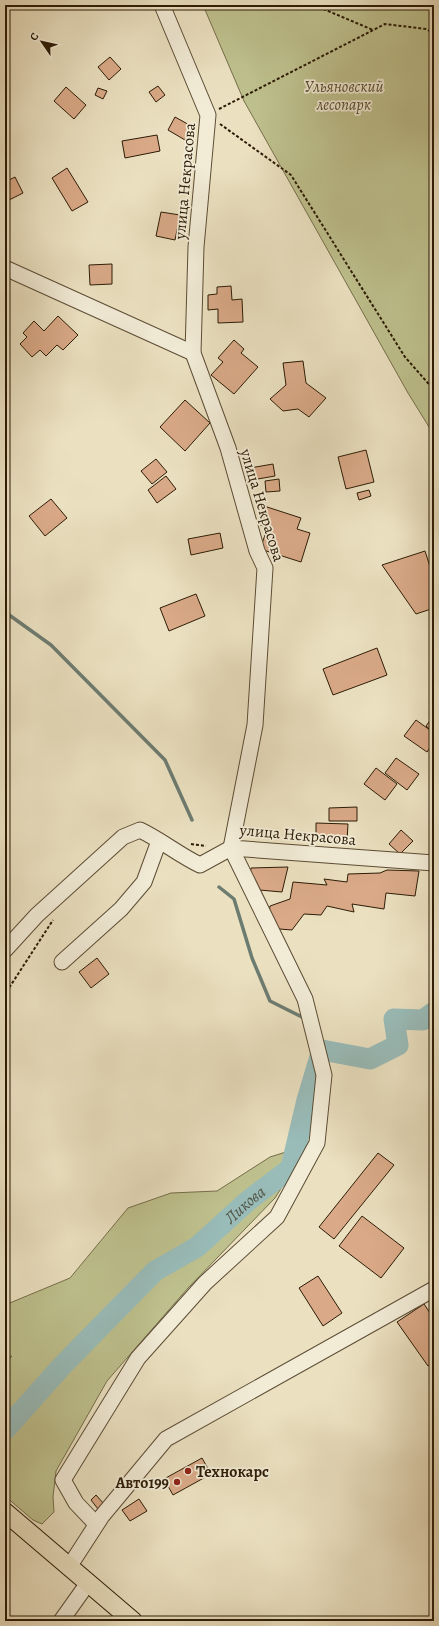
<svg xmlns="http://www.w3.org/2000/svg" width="439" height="1626" font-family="Alegreya,serif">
<rect width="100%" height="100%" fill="#ebe1c1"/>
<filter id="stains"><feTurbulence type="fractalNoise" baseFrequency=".005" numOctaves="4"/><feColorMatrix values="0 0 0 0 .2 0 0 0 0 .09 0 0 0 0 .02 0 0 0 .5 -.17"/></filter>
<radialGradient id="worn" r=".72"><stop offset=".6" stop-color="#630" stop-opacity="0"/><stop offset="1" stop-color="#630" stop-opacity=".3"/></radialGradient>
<g fill="#bec18e" stroke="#756e4a">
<path d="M203,5H434V435L408,393L244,101Z"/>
<path d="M308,1145L275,1198L188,1288L107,1381L56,1471L53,1497L54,1512L42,1524L33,1520L5,1496V1363L12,1356L5,1359V1305L70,1278L128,1208L171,1193L217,1191L270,1157Z"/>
</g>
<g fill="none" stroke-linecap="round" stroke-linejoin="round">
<g stroke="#6d7c71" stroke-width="3.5">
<path d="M5,612L51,645L165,760L192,820"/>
<path d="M219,887L234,899L252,958L270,1001L306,1019"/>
</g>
<path stroke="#99bcb9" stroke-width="21" id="s1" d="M5,1430L61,1367L155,1271L197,1247L249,1200L291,1168L307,1100L322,1050L370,1059L398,1045L394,1019L423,1020L434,1012"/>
</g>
<g fill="#daaa88" stroke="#2c1b06">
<path d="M110,57L121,69L109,80L98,67Z"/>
<path d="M158,86L165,95L156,102L149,92Z"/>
<path d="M66,87L86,105L74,119L54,101Z"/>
<path d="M98,88L107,91L103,99L95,95Z"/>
<path d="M175,117L193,127L185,140L168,130Z"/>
<path d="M157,135L160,151L125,158L122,141Z"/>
<path d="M67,168L88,202L72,211L52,178Z"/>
<path d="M15,177L23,193L5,202V182Z"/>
<path d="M161,212L180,215L175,240L156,236Z"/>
<path d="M112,264V284L90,285L89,265Z"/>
<path d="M231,286L232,300L242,299L243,322L218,323V309L208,310V295L217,294V287Z"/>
<path d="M58,316L78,335L63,350L57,345L46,356L40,350L32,357L20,344L27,337L23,333L34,321L44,331Z"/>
<path d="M234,340L244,349L241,353L258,367L234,394L211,375L223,362L218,358Z"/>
<path d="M303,361L306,383L326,398L309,417L298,409L283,411L270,399L286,385L283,363Z"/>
<path d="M185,400L210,423L185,451L160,427Z"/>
<path d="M366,450L374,482L346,489L338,457Z"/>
<path d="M156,459L167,472L152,484L141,471Z"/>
<path d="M273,464L275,476L252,480L250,468Z"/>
<path d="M166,476L176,489L157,503L148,490Z"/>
<path d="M279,479L280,491L266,492L265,481Z"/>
<path d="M369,490L371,496L359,500L357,493Z"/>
<path d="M51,499L67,518L45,536L29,516Z"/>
<path d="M264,506L301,518L297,529L310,533L301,562L260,549L265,535L267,536L269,528L258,524Z"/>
<path d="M220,533L223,548L191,555L188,539Z"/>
<path d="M425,551L434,579V608L416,614L382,565Z"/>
<path d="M196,594L205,616L169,631L160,608Z"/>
<path d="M377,648L387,675L333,695L323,669Z"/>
<path d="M434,715V733L426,726Z"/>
<path d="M416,720L434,733V742L427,752L404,736Z"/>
<path d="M396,758L419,774L407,790L385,773Z"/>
<path d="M376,768L397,784L385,800L364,784Z"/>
<path d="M357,807V821H329V808Z"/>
<path d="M316,823L348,824L347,841L316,840Z"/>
<path d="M401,830L413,841L400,854L389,844Z"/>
<path d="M288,867L282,892L248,889L251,868Z"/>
<path d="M387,870L419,871L415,896L386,893L384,909L352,904L354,912L327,906L321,915L304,914L292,930L267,928L270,906L290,899L293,882L327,885L324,879L347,882L348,874L380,873Z"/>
<path d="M97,958L109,974L91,988L79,972Z"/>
<path d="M378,1153L394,1165L334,1239L319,1227Z"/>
<path d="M362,1216L404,1248L381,1278L339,1246Z"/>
<path d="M318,1276L342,1313L323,1326L299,1288Z"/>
<path d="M424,1304L434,1319V1362L428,1366L397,1322Z"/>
<path d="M202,1458L211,1474L173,1495L164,1479Z"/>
<path d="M96,1495L104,1504L98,1509L91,1500Z"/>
<path d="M139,1499L147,1511L130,1521L122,1510Z"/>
</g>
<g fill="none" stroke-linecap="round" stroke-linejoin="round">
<defs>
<g id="minor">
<path d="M162,5L208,115L196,247L193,353L228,448L257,551L265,568L255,725L231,848L434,863"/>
<path d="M5,268L193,353"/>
<path d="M5,950L37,915L123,837L140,830C161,840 179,855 200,865L231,848L305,999L324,1075L317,1143L277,1217L205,1283L138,1358L63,1480L76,1503L96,1524"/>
<path d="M62,962L121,909L144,882L159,841"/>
<path d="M69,1567L102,1516L166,1439L434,1289"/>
<path d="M61,1621L88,1583"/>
</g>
<path id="major" d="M5,1512L133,1621"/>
</defs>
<use href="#minor" stroke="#5c4c35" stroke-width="17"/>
<use href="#major" stroke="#2c1b06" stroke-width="20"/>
<g stroke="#2c1b06" stroke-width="2" stroke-dasharray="3 2" stroke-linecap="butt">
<path d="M314,5L373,30"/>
<path d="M219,109L385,24L426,29L434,33"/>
<path d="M220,124L291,175L405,357L434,390"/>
<path d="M191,844L206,846"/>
<path d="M5,990L9,988L53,920"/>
</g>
<use href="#minor" stroke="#f2ecd7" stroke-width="15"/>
<use href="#major" stroke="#ebe1c1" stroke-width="18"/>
</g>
<g fill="#8f2418" stroke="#f2ecd7" stroke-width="1.5">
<circle cx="188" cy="1471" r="4"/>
<circle cx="177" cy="1482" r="4"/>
</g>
<g text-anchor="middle" stroke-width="3.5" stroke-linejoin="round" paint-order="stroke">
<g font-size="16" font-style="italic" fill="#584d2f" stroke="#f2ecd7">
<text x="344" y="92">Ульяновский<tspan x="344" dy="18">лесопарк</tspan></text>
</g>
<g font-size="16" fill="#2c1b06" stroke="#f2ecd7">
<text transform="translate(184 181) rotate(-85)" y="6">улица Некрасова</text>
<text transform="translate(263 505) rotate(73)" y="6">улица Некрасова</text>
<text transform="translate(298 834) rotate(5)" y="6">улица Некрасова</text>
</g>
<g font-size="16" font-weight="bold" fill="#2c1b06" stroke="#f2ecd7" text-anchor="start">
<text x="196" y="1477">Технокарс</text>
<text x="169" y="1488" text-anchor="end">Авто199</text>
</g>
<g font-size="17" font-style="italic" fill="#525345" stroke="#f2ecd7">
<text dy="6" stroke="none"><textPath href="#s1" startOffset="331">Ликова</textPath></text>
</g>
</g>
<rect width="439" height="1626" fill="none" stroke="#ebe1c1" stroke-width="20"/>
<rect x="6" y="6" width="427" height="1614" fill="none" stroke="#2c1b06" stroke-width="2"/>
<rect x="10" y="10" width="419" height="1606" fill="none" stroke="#2c1b06"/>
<g transform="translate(42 42) rotate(304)" stroke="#f2ecd7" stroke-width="3" paint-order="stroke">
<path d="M0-3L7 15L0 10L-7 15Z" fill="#2c1b06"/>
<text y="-6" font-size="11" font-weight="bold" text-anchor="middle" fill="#2c1b06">С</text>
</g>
<rect width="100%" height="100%" filter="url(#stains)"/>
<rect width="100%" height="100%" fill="url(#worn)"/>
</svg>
